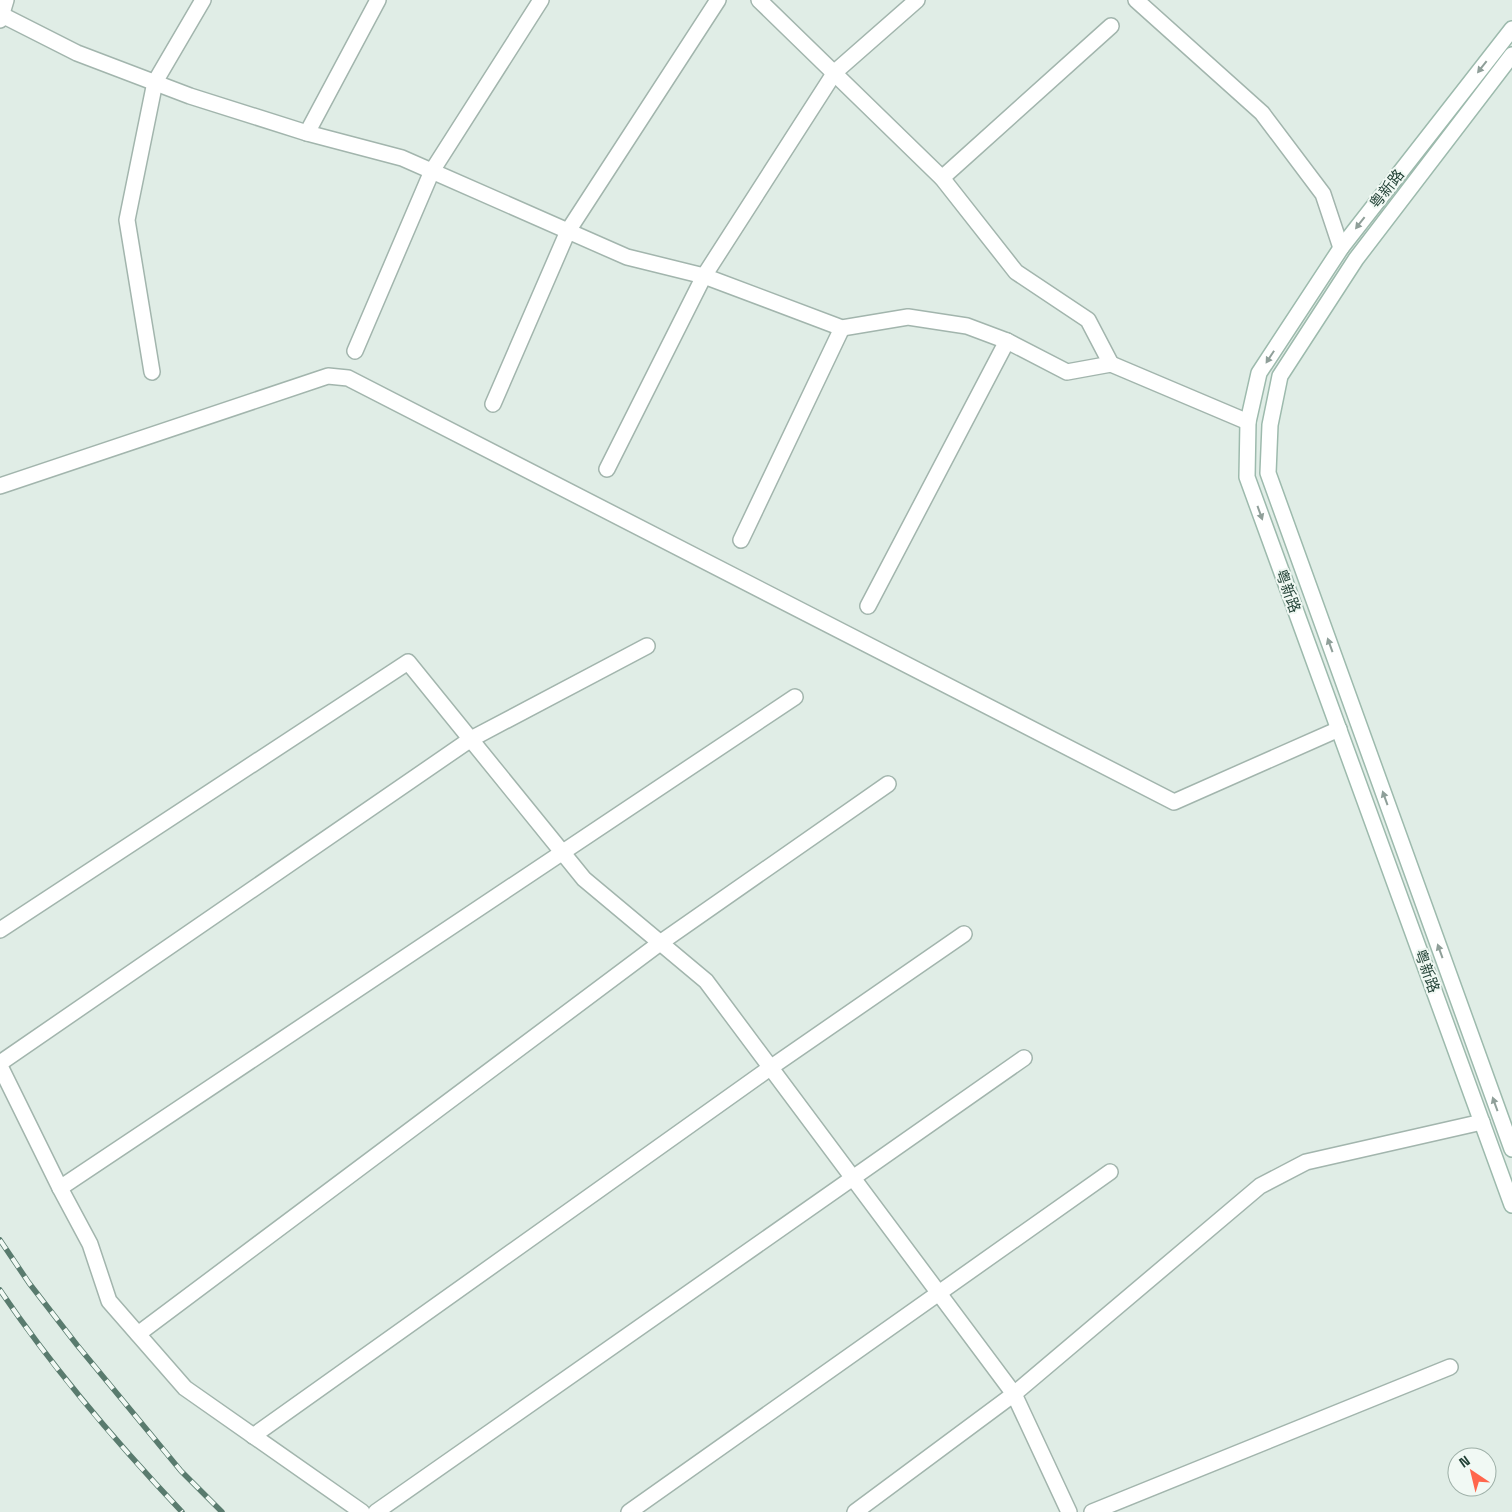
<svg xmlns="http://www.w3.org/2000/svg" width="1512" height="1512" font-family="'Space Grotesk','Noto Sans SC',sans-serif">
<rect width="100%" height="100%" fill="#e0ede6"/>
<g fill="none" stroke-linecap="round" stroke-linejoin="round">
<defs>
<g id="street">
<path d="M759,0L942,178L1016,272L1088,320L1111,364"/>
<path d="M1136,0L1262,113L1323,194L1341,248"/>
<path d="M0,14L77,53L190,96L307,133L402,158L627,257L704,276L842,328L908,317L967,326L1007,341L1067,372L1111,364L1248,422"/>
<path d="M0,20L6,0"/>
<path d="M307,133L378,0"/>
<path d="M942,178L1111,26"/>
<path d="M355,351L432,171L541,0"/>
<path d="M152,372L127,220L155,82L203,0"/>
<path d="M493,404L568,231L718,0"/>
<path d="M607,469L704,276L835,72L917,0"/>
<path d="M0,486L328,376L348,378L1174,802L1339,729"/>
<path d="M741,540L842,328"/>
<path d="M868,606L1007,341"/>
<path d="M0,930L408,662L584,879L706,981L1014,1394L1069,1512"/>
<path d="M0,1063L471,739L647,646"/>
<path d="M0,1066L60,1188L90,1244L109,1301L185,1388L362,1512"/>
<path d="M60,1188L795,697"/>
<path d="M138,1334L660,943L888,784"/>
<path d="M253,1436L770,1068L964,934"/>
<path d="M376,1512L1024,1058"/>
<path d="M629,1512L1110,1172"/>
<path d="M855,1512L1014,1394L1260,1186L1306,1162L1482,1122"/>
<path d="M1092,1512L1450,1367"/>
</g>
<g id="secondary">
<path d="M1512,29L1341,248L1259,373L1248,422L1247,477L1512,1205"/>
<path d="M1512,55L1356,259L1280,376L1270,425L1268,473L1512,1149"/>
</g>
</defs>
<use href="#street" stroke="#a2b5ad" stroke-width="18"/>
<use href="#secondary" stroke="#9dbaad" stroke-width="18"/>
<use href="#street" stroke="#fff" stroke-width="15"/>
<use href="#secondary" stroke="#fff" stroke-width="15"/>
<defs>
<g id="rail">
<path d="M0,1240L29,1283L77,1345L181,1471L222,1512"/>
<path d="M0,1290C54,1370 116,1442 182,1512"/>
</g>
</defs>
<use href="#rail" stroke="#597b6e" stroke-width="5.5"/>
<use href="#rail" stroke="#f1f9f4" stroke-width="4" stroke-dasharray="11" stroke-linecap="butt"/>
</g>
<defs><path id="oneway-solid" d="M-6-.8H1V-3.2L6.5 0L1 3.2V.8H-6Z" transform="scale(1.25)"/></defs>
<g fill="#8f9f99">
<use href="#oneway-solid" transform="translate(1482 67) rotate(128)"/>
<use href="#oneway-solid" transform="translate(1360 223) rotate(128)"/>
<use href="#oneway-solid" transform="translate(1270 357) rotate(123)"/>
<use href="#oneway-solid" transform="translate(1260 513) rotate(70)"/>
<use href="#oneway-solid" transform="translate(1330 645) rotate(-110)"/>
<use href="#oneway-solid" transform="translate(1385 798) rotate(-110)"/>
<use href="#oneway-solid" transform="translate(1440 951) rotate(-110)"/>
<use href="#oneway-solid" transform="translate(1495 1104) rotate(-110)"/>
</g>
<g text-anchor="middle" stroke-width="4" stroke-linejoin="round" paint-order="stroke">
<g font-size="15" fill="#1f3f33" stroke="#f1f9f4">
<text transform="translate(1387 189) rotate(-52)" y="5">粤新路</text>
<text transform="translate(1288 591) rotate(70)" y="5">粤新路</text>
<text transform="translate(1427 971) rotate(70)" y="5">粤新路</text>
</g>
</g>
<g transform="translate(1472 1472) rotate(325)"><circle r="24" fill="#f1f9f4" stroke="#9dafa7"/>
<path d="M0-4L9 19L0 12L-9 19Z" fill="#ff664c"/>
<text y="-8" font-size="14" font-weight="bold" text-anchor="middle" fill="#1f3f33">N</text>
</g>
</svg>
